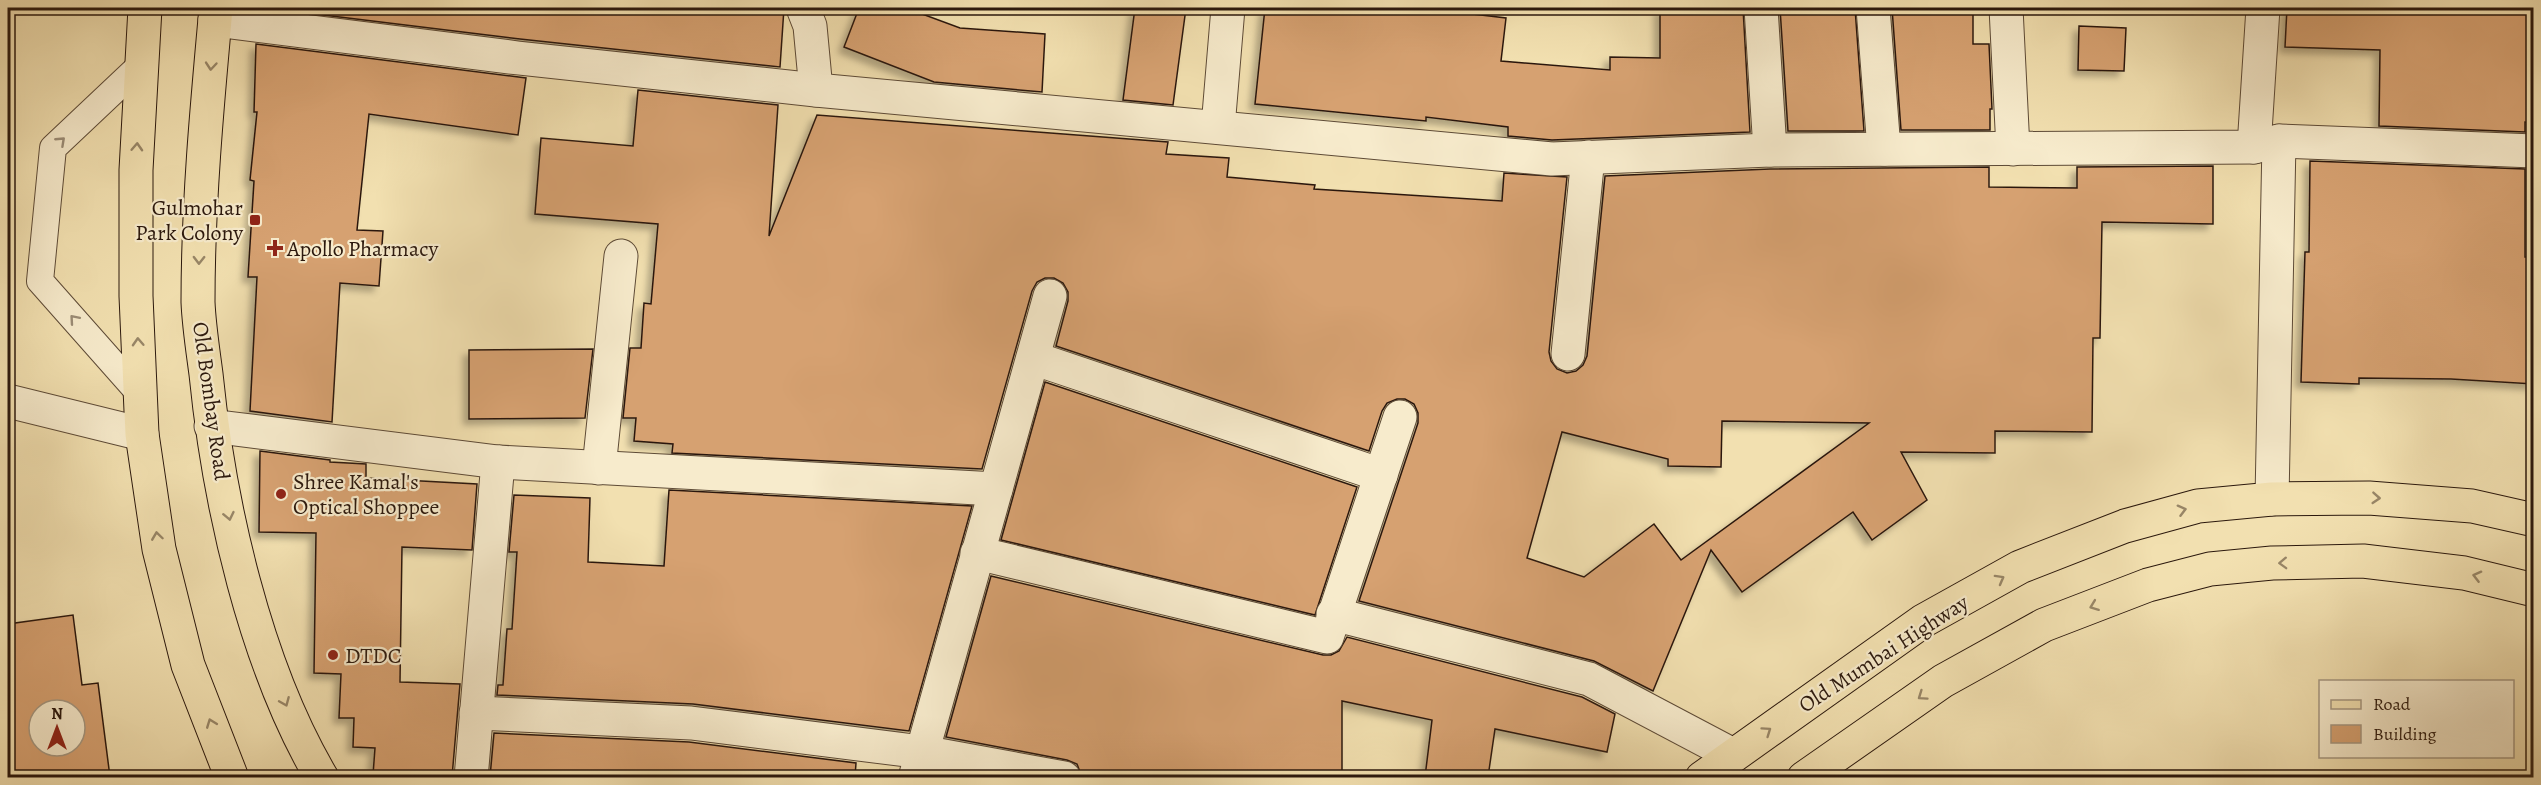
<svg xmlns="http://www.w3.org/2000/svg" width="2541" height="785" font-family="Alegreya,serif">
<defs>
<filter id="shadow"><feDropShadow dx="-5.5" dy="5.5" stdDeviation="3" flood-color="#0004"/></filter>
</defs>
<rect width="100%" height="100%" fill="#f2e0b0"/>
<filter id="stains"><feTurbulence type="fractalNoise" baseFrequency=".00333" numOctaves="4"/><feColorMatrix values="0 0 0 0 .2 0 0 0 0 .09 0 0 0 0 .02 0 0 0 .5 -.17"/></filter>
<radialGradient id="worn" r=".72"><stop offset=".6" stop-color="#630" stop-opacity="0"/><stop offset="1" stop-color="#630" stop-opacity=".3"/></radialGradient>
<g fill="#d6a171" stroke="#2b180d" stroke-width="1.5" fill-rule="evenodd" filter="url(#shadow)">
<path d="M266,8H784L780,67L520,39Z"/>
<path d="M859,8H906L960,28L1045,34L1042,92L934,82L844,47Z"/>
<path d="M1135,8H1186L1173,105L1123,100Z"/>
<path d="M1265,8H1422L1506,18L1501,61L1610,70V57L1660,58V8H1743L1750,132L1552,140L1508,136V127L1426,117V121L1255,104Z"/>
<path d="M1780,8H1855L1864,131H1788Z"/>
<path d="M1892,8H1973V44H1989L1992,109H1990V130H1901Z"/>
<path d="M2287,8H2534V123L2525,122V132L2379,126L2380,50L2285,47Z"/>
<path d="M2079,26L2126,28L2124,71L2078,70Z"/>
<path d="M256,44L526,78L518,135L369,114L357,230L383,231L379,286L340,283L332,422L250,411L257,277H248L254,181L250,180L257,112H254Z"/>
<path d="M638,90L778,105L769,236L817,115L1168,142L1166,154L1229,158L1227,177L1315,185L1314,189L1502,201L1504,173L1567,177L1549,352L1551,361L1557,369L1567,373L1576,371L1583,365L1587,356L1605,176L1770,169L1989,167V187L2077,188V167L2213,166V224L2102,222L2100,338H2093L2092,432L1995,431V453L1901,452L1927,500L1872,540L1853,512L1742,592L1711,550L1653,691L1594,661L1359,601L1418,423V413L1414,404L1405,399H1397L1387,403L1382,411L1369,451L1056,346L1068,301V292L1063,283L1054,278H1045L1037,282L1032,291L982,469L672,453L673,444L634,441L636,418H623L630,348H641L644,303L651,304L658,224L535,214L541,138L633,146ZM1722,421L1869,423L1681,560L1654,524L1584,577L1527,558L1562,432L1668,459V466L1721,467Z"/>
<path d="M2310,161L2525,169V257H2534V384L2451,379L2359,378V384L2301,382L2305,252H2309Z"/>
<path d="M593,349L585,418L469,419V350Z"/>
<path d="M1045,382L1357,487L1315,615L1001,540Z"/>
<path d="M260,451L330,460V462L366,464V478L477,484L472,550L402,547L400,682L460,684L452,777H390L373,775L375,748L353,747L354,718H339L341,674L314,673L316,533L259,532Z"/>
<path d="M669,490L972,506L909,731L693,704L497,695L498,685H503L507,629H512L517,552H509L514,495L590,498L588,562L664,566Z"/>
<path d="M991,576L1323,655H1331L1339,651L1347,637L1582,697L1615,714L1607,752L1495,729L1488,777H1425L1432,720L1342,701V777H1082L1077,764L1067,760L946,737Z"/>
<path d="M73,615L82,685L98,683L110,777H8V624ZM39,710H75V746H39Z"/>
<path d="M494,733L689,742L856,763L855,777H490Z"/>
</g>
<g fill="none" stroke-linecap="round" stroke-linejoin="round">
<defs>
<path id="lane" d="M140,394L40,281L53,148L142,64"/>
<g id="street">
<path d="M803,8L810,26L816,90"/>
<path d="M1761,8L1770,150"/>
<path d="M1873,8L1884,149"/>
<path d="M2006,8L2013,149"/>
<path d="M215,20L518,58L816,90L1552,159L1770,150L2254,147L2279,141L2534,151"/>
<path d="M1218,127L1228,8"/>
<path d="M2254,147L2263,8"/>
<path d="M1568,354L1588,157"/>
<path d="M1033,358L1381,475"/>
<path d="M8,401L142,434"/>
<path d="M211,426L498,462L996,489"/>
<path d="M599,468L621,256"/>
<path d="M2272,499L2279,141"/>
<path d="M977,553L1327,637L1400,417"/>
<path d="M1333,614L1589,679L1733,755"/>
<path d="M476,713L691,723L922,752L1064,778"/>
<path d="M471,778L498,462"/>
<path d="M915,778L1050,296"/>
</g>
<g id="primary">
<path d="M145,8L136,170V296L142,434L159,549L188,665L232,778"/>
<path d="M216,8C207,106 198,203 198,302C199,326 203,351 206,374C219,504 255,665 322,778"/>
<path d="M1702,778L1923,621L2020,567L2125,526L2198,506L2272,499L2369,498L2472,506L2534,520"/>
<path d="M1804,778L1943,681L2044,625L2148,585L2210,569L2272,563L2363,561L2464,573L2534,590"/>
</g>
</defs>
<use href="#lane" stroke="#5d4a36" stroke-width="28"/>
<use href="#street" stroke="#5d4a36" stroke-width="35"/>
<use href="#primary" stroke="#2b180d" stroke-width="35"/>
<use href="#lane" stroke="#f7ebcc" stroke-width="26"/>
<use href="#street" stroke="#f7ebcc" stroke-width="33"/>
<use href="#primary" stroke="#f2e0b0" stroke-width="33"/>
</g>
<defs><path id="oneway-chevron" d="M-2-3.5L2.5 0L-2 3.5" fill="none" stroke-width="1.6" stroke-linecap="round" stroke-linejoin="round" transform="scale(1.5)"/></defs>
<g stroke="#988667">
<use href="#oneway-chevron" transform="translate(211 66) rotate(95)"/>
<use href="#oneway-chevron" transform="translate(137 147) rotate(-87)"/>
<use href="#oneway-chevron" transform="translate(199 260) rotate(91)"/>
<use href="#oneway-chevron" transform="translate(138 342) rotate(-93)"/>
<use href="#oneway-chevron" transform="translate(2376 498) rotate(4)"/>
<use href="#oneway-chevron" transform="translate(2182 510) rotate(-15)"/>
<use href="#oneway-chevron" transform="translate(229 516) rotate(78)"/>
<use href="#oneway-chevron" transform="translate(157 536) rotate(-98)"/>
<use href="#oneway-chevron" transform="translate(2283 563) rotate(178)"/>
<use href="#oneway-chevron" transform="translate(2477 576) rotate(-166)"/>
<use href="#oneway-chevron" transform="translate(2000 579) rotate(-29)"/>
<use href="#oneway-chevron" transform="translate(2094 606) rotate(159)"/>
<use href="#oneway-chevron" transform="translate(1922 696) rotate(145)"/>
<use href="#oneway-chevron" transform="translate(285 702) rotate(67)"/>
<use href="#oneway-chevron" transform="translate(211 723) rotate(-111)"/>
<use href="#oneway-chevron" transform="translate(1767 731) rotate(-35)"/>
</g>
<g stroke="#9b8c76">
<use href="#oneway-chevron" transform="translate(61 141) rotate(-43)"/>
<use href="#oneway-chevron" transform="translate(74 319) rotate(-131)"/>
</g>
<g fill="#8f2418" stroke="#f7ebcc" stroke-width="2">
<rect x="249" y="214" width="12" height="12" rx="3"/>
<path d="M272 239h6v6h6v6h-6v6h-6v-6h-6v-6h6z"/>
<circle cx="281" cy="494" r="6"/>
<circle cx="333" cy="655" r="6"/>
</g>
<g text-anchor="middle" stroke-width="4.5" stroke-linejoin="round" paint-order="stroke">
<g font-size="22" fill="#2b180d" stroke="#f7ebcc" text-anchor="start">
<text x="243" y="215" text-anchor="end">Gulmohar<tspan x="243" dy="25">Park Colony</tspan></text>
<text x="287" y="256">Apollo Pharmacy</text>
<text x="293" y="489">Shree Kamal's<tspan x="293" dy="25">Optical Shoppee</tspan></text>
<text x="345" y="663">DTDC</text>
</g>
<g font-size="22" fill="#2b180d" stroke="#f7ebcc">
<text transform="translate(212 401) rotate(82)" y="8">Old Bombay Road</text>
<text transform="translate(1883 653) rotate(-33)" y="8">Old Mumbai Highway</text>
</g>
</g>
<rect width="2541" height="785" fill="none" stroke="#f2e0b0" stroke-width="30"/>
<rect x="9" y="9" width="2523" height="767" fill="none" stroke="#2b180d" stroke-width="3"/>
<rect x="15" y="15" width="2511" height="755" fill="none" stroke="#2b180d" stroke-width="1.5"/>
<rect x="2319" y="680" width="195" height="78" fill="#f7ebcc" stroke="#a59780" stroke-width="1.5"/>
<rect x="2331" y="700" width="30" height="9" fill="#f2e0b0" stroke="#a59780" stroke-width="1.5"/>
<text x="2373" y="710" font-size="18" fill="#2b180d">Road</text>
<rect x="2331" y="725" width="30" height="18" fill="#d6a171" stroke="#a59780" stroke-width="1.5"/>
<text x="2373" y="740" font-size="18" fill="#2b180d">Building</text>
<g transform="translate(57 728)"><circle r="28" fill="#f7ebcc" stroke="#a59780" stroke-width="1.5"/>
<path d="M0-4.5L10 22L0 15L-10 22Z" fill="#8f2418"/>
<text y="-9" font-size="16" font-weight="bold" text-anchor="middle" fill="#2b180d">N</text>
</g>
<rect width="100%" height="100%" filter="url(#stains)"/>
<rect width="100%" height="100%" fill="url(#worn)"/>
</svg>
